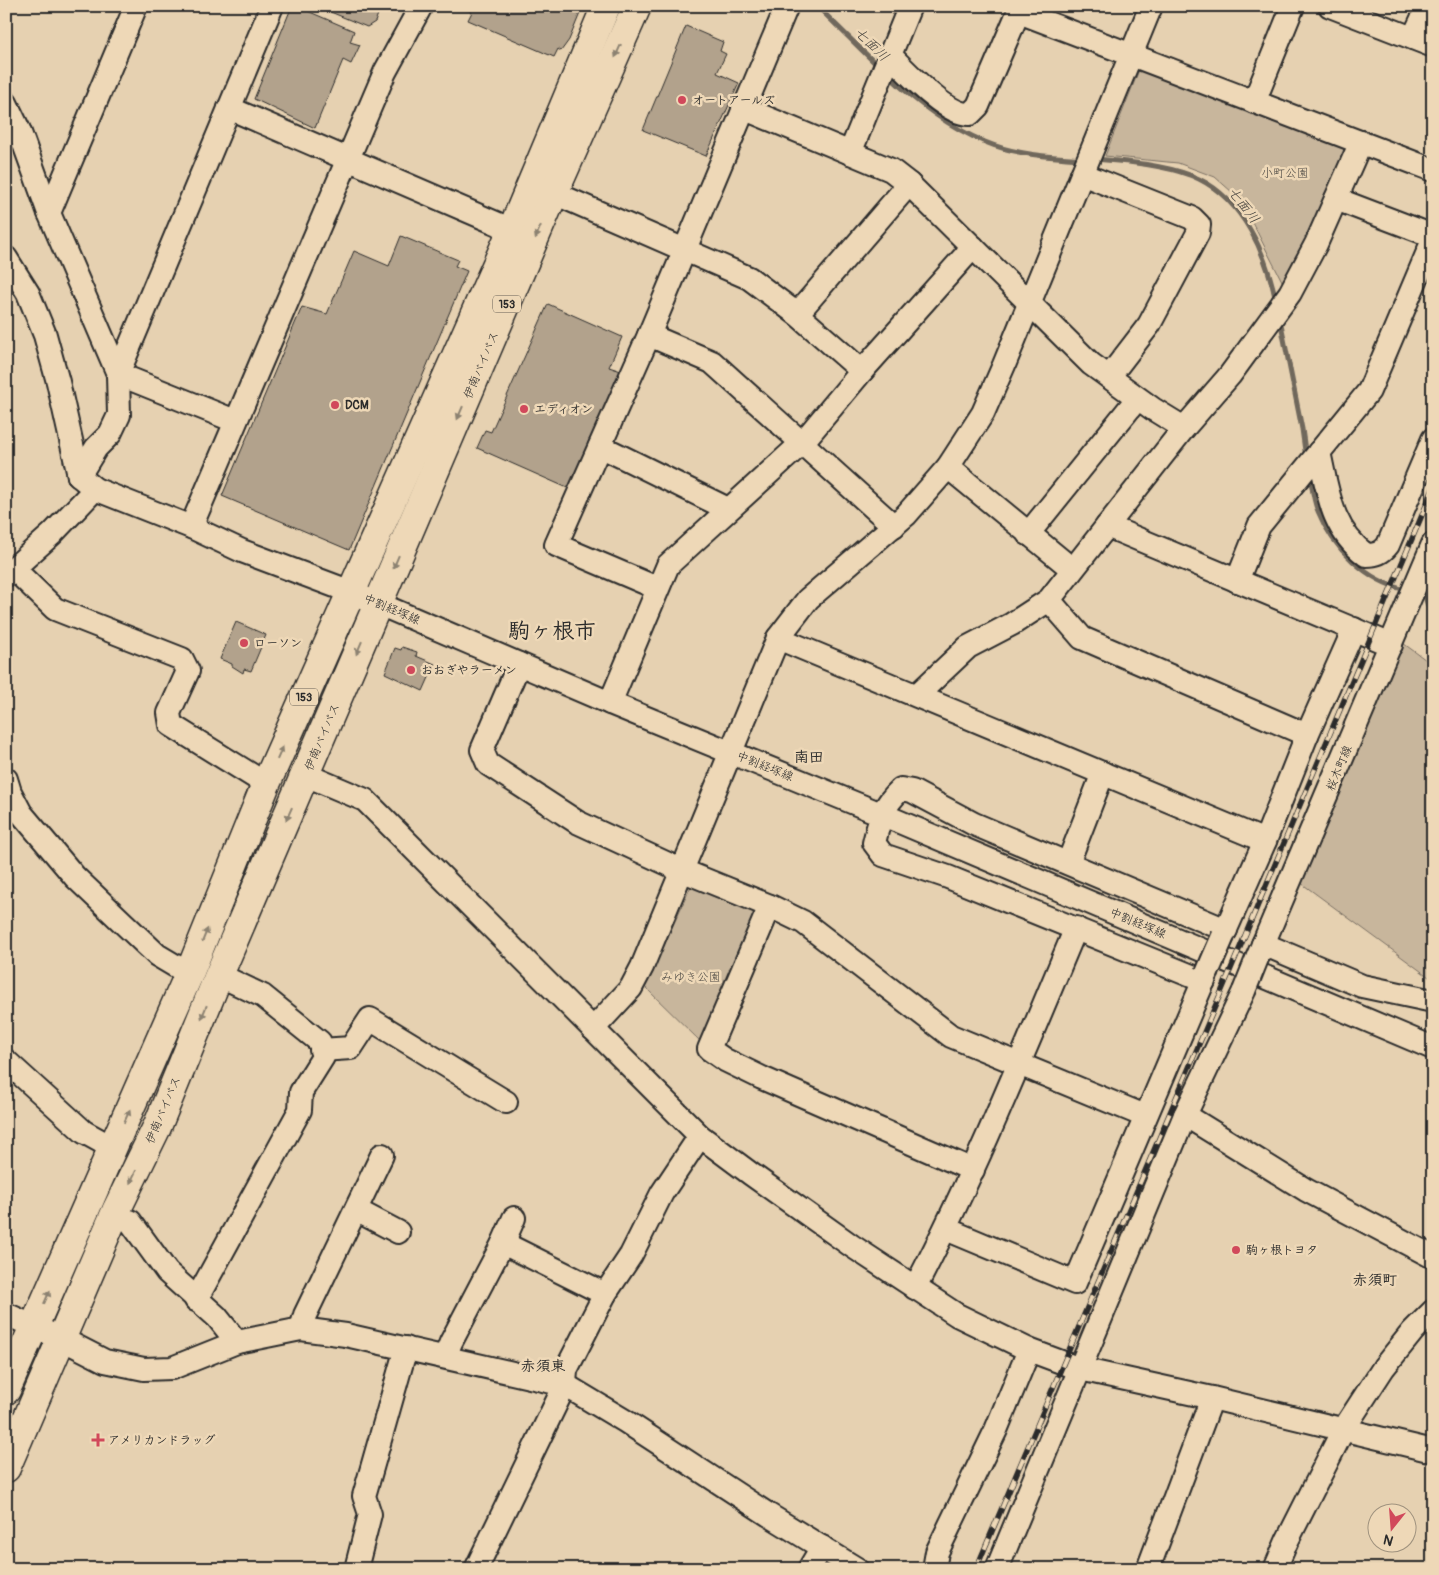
<svg xmlns="http://www.w3.org/2000/svg" width="1439" height="1575" font-family="Pangolin,'Klee One',sans-serif">
<rect width="100%" height="100%" fill="#e6d1b1"/>
<filter id="ink" filterUnits="userSpaceOnUse"><feTurbulence type="fractalNoise" baseFrequency=".02" numOctaves="2"/><feDisplacementMap in="SourceGraphic" scale="10" xChannelSelector="R" yChannelSelector="G"/><feConvolveMatrix kernelMatrix="1 2 1 2 8 2 1 2 1" color-interpolation-filters="sRGB"/></filter>
<g filter="url(#ink)">
<g fill="#c8b69c" stroke="#7a7064">
<path d="M1144,68L1346,143L1350,152L1285,287L1241,200L1215,177L1178,163L1105,156L1139,70Z"/>
<path d="M1400,641L1433,665V980L1301,883Z"/>
<path d="M691,886L754,907L758,915L703,1044L645,987Z"/>
</g>
<g fill="none" stroke-linecap="round" stroke-linejoin="round">
<g stroke="#6f675c" stroke-width="5">
<path d="M817,6L878,66"/>
<path d="M888,75C916,102 949,127 985,142C1016,155 1051,157 1083,159"/>
<path d="M1094,159C1124,161 1173,166 1199,179C1244,201 1266,254 1276,301"/>
<path d="M1280,319L1302,429L1306,458"/>
<path d="M1310,474C1312,486 1313,500 1318,511C1333,548 1366,581 1406,590"/>
<path d="M1420,592L1424,593L1433,622"/>
</g>
</g>
<g fill="#b2a28c" stroke="#2b2b2b">
<path d="M292,6H296L354,31L350,42L360,45L351,64L343,60L315,128L254,99Z"/>
<path d="M316,6H381L375,22L367,27Z"/>
<path d="M458,6H583L569,40L561,51L558,49L554,57L468,20L472,12Z"/>
<path d="M686,26L723,42L720,51L726,54L717,73L739,83L706,156L643,130Z"/>
<path d="M401,236L458,260L455,266L467,271L349,550L222,496L302,307L327,314L354,251L389,266Z"/>
<path d="M548,304L622,337L609,367L621,371L572,490L477,448L485,430L491,432Z"/>
<path d="M236,622L266,635L251,671L244,669L243,673L232,666V664L220,659Z"/>
<path d="M402,647L417,652L416,656L435,664L423,691L385,673L395,648L401,650Z"/>
</g>
<g fill="none" stroke-linecap="round" stroke-linejoin="round">
<defs>
<g id="minor">
<path d="M1330,6L1433,46"/>
<path d="M1019,12L1433,170"/>
<path d="M1413,38L1428,6"/>
<path d="M890,55C906,71 947,116 970,114L978,106L1021,6"/>
<path d="M1254,102L1293,6"/>
<path d="M6,103L19,130L49,213L118,374L235,421"/>
<path d="M229,108L512,230"/>
<path d="M743,108L891,170L909,184L1091,364L1153,409L1184,428"/>
<path d="M850,153L910,6"/>
<path d="M1082,174L1192,218L1199,225L1198,233L1149,325L1109,377"/>
<path d="M554,193L749,278L797,314L862,371"/>
<path d="M1336,199L1433,236"/>
<path d="M49,213L136,6"/>
<path d="M6,258L28,293L45,335L58,382L79,476L95,489L191,527L242,551L351,592L610,703L881,814L1433,1048"/>
<path d="M797,314L909,184"/>
<path d="M649,335L712,362L894,526"/>
<path d="M600,446L728,509"/>
<path d="M1319,452C1328,492 1331,529 1366,555C1376,555 1382,553 1388,545L1433,439"/>
<path d="M948,467L1072,569"/>
<path d="M79,476L96,448L110,434L119,415L118,374L272,6"/>
<path d="M1107,526L1391,645"/>
<path d="M191,527L385,72L421,6"/>
<path d="M1028,534L1137,399"/>
<path d="M14,569L55,609L182,659L188,671L169,713L171,725L266,784"/>
<path d="M6,575L52,534L95,489"/>
<path d="M1237,581L1259,526L1369,391L1433,240"/>
<path d="M657,588L556,545L649,335L787,6"/>
<path d="M1049,600L1082,638L1307,735"/>
<path d="M778,638L1265,841"/>
<path d="M519,664L482,750L488,764L577,822L681,870L770,906L803,922L951,1036L1145,1116"/>
<path d="M917,695L968,647L1012,624L1049,600L1184,428L1230,375L1290,293L1316,244L1361,142"/>
<path d="M610,703L668,565L802,443L862,371L973,247"/>
<path d="M306,775L365,800L700,1136L751,1174L852,1246L957,1315L1029,1350L1080,1369L1212,1398L1433,1451"/>
<path d="M6,779L10,792L21,813L75,877L157,955L189,974"/>
<path d="M1068,863L1103,773"/>
<path d="M770,906L709,1049L725,1060L762,1078L973,1170"/>
<path d="M1223,936L1265,841L1307,735L1354,629"/>
<path d="M1263,944L1362,986L1433,1001"/>
<path d="M1258,956L1433,544"/>
<path d="M1204,981L948,877L883,855L874,843C880,818 882,807 901,789L912,791L974,824L1226,930"/>
<path d="M593,1029L631,988L642,967L778,638L808,599L906,515L948,467L983,413L1004,365L1151,6"/>
<path d="M321,1050L351,1048L370,1019L506,1102"/>
<path d="M6,1061L84,1132L113,1148"/>
<path d="M1185,1115L1306,1190L1433,1257"/>
<path d="M356,1210L398,1232"/>
<path d="M130,1221L167,1272L217,1317L237,1342"/>
<path d="M946,1229L1075,1283L1207,973"/>
<path d="M503,1243L605,1294"/>
<path d="M915,1288C976,1171 1025,1049 1076,928"/>
<path d="M196,1300L300,1110L301,1092L323,1057L320,1042L263,996L219,975"/>
<path d="M6,1314L62,1339L105,1361L144,1369L172,1368L237,1342L301,1329L346,1335L565,1385L625,1421L769,1515L857,1569"/>
<path d="M301,1329L305,1315L382,1155"/>
<path d="M445,1357L451,1342L503,1243L514,1218"/>
<path d="M356,1569L370,1514L364,1496L406,1348"/>
<path d="M476,1569L565,1385L566,1370L605,1294L631,1255L662,1193L700,1136"/>
<path d="M809,1569L822,1547"/>
<path d="M934,1569L937,1552L996,1430L1029,1350"/>
<path d="M997,1569L1185,1115L1244,991"/>
<path d="M1148,1569L1212,1398"/>
<path d="M1275,1569L1287,1541L1343,1430L1384,1367L1413,1331L1433,1311"/>
</g>
<g id="highway">
<path d="M6,1390L189,974L266,784L512,230L606,6"/>
<path d="M6,1468L116,1211L157,1127L219,975L554,193L637,6"/>
</g>
</defs>
<use href="#minor" stroke="#2b2b2b" stroke-width="26"/>
<use href="#highway" stroke="#2b2b2b" stroke-width="31"/>
<use href="#minor" stroke="#eed8b7" stroke-width="22"/>
<use href="#highway" stroke="#eed8b7" stroke-width="28"/>
<defs>
<path id="rail" d="M976,1569L1225,983L1433,489"/>
</defs>
<use href="#rail" stroke="#2b2b2b" stroke-width="5.5"/>
<use href="#rail" stroke="#eed8b7" stroke-width="4" stroke-dasharray="11" stroke-linecap="butt"/>
<defs>
<g id="minor-bridge">
<path d="M1207,973L1223,936"/>
<path d="M1244,991L1258,956"/>
</g>
</defs>
<use href="#minor-bridge" stroke="#2b2b2b" stroke-width="26" stroke-linecap="butt"/>
<use href="#minor-bridge" stroke="#eed8b7" stroke-width="22"/>
</g>
<defs><path id="oneway-solid" d="M-6-.8H1V-3.2L6.5 0L1 3.2V.8H-6Z" transform="scale(1.25)"/></defs>
<g fill="#8c8271">
<use href="#oneway-solid" transform="translate(618 51) rotate(114)"/>
<use href="#oneway-solid" transform="translate(538 232) rotate(113)"/>
<use href="#oneway-solid" transform="translate(460 413) rotate(113)"/>
<use href="#oneway-solid" transform="translate(396 562) rotate(113)"/>
<use href="#oneway-solid" transform="translate(359 648) rotate(113)"/>
<use href="#oneway-solid" transform="translate(280 753) rotate(-66)"/>
<use href="#oneway-solid" transform="translate(289 814) rotate(114)"/>
<use href="#oneway-solid" transform="translate(205 935) rotate(-68)"/>
<use href="#oneway-solid" transform="translate(204 1012) rotate(112)"/>
<use href="#oneway-solid" transform="translate(127 1116) rotate(-66)"/>
<use href="#oneway-solid" transform="translate(133 1177) rotate(116)"/>
<use href="#oneway-solid" transform="translate(47 1297) rotate(-66)"/>
</g>
</g>
<g fill="#d1495b" stroke="#eed8b7" stroke-width="2">
<circle cx="682" cy="100" r="5"/>
<circle cx="335" cy="405" r="5"/>
<circle cx="524" cy="409" r="5"/>
<circle cx="244" cy="643" r="5"/>
<circle cx="411" cy="670" r="5"/>
<circle cx="1236" cy="1250" r="5"/>
<path d="M95.5 1432.5h5v5h5v5h-5v5h-5v-5h-5v-5h5z"/>
</g>
<g text-anchor="middle" stroke-width="5" stroke-linejoin="round" paint-order="stroke">
<g fill="#eed8b7" stroke="#665f55" stroke-width="1">
<rect x="493" y="295.5" width="28" height="17" rx="4"/>
<rect x="290" y="688.5" width="28" height="17" rx="4"/>
</g>
<g font-size="11" font-weight="bold" fill="#2b2b2b">
<text x="507" y="308">153</text>
<text x="304" y="701">153</text>
</g>
<g font-size="12" font-weight="bold" fill="#2b2b2b" stroke="#eed8b7" text-anchor="start">
<text x="692" y="104">オートアールズ</text>
<text x="345" y="409">DCM</text>
<text x="534" y="413">エディオン</text>
<text x="254" y="647">ローソン</text>
<text x="421" y="674">おおぎやラーメン</text>
<text x="1246" y="1254">駒ヶ根トヨタ</text>
<text x="108" y="1444">アメリカンドラッグ</text>
</g>
<g font-size="12" fill="#4a4742" stroke="#eed8b7">
<text x="1285" y="177">小町公園</text>
<text x="691" y="981">みゆき公園</text>
</g>
<g font-size="12" fill="#2b2b2b" stroke="#eed8b7">
<text transform="translate(481 365) rotate(-67)" y="4">伊南バイパス</text>
<text transform="translate(392 609) rotate(23)" y="4">中割経塚線</text>
<text transform="translate(322 737) rotate(-67)" y="4">伊南バイパス</text>
<text transform="translate(765 766) rotate(22)" y="4">中割経塚線</text>
<text transform="translate(1339 768) rotate(-67)" y="4">桜木町線</text>
<text transform="translate(1138 923) rotate(23)" y="4">中割経塚線</text>
<text transform="translate(163 1110) rotate(-67)" y="4">伊南バイパス</text>
</g>
<g font-size="14" font-style="italic" fill="#47443f" stroke="#eed8b7">
<text transform="translate(872 44) rotate(44)" y="5">七面川</text>
<text transform="translate(1244 205) rotate(52)" y="5">七面川</text>
</g>
<g font-size="15" font-weight="bold" fill="#2b2b2b" stroke="#eed8b7">
<text x="809" y="762">南田</text>
<text x="1375" y="1285">赤須町</text>
<text x="543" y="1371">赤須東</text>
</g>
<g font-size="22" font-weight="bold" fill="#2b2b2b" stroke="#eed8b7">
<text x="552" y="638">駒ヶ根市</text>
</g>
</g>
<rect width="1439" height="1575" fill="none" stroke="#eed8b7" stroke-width="25"/>
<rect x="12" y="12" width="1414" height="1550" fill="none" stroke="#2b2b2b" stroke-width="2" filter="url(#ink)"/>
<g transform="translate(1392 1528) rotate(197)"><circle r="24" fill="#eed8b7" stroke="#a0937f"/>
<path d="M0-4L9 19L0 12L-9 19Z" fill="#d1495b"/>
<text y="-8" font-size="14" font-weight="bold" text-anchor="middle" fill="#2b2b2b">N</text>
</g>
</svg>
